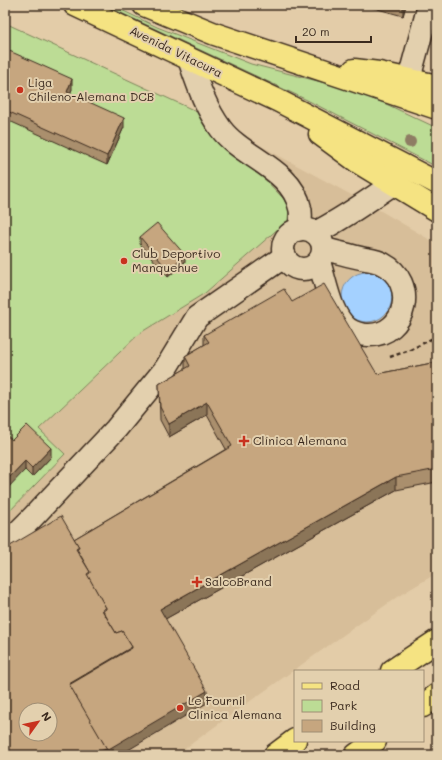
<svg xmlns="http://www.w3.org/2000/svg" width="442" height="760" font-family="Mali,sans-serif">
<rect width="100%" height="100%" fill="#e3cca8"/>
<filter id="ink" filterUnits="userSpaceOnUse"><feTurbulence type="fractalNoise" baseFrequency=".025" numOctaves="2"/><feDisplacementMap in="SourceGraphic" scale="8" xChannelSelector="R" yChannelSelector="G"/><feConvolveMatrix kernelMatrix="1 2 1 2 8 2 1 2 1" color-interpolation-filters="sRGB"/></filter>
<g filter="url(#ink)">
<path fill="#d7be99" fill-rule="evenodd" d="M202,114L381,211L437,244V573L397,597L239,709L176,755H5V516L64,454L39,429L140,333L205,293L288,220ZM26,710H50V734H26Z"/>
<g fill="#bcdc95" stroke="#7c835a">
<path d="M104,5H111L157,27L251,64L337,86L384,103L437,128V167L307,100Z"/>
<path d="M5,23L202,114L283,198L289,208L288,220L205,293L140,333L39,429L65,454L5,516Z"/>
</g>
<circle fill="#a4d1ff" stroke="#7a8ea5" cx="367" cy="297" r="25"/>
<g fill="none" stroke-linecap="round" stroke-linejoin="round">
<defs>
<g id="minor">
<path d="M189,59C198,85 205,107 221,129C243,158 292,169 300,208C302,214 300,223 300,229"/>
<path d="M411,79L412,68L429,5"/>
<circle cx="303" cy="249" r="20"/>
<path d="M315,233C343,219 367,201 393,184"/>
<path d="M319,262C326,282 330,315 348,329C354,333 361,335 368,335C407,336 418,282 383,264C378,261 371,260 365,259C351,256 337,252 324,249"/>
<path d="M5,545L32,518L116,429L166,368L197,317L285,256"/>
</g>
<g id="major">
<path d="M75,5L277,100L437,183"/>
<path d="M144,5L215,34L437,108"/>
<path d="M354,70L379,73L437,86"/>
<path d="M320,134L358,162L437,210"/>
<path d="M392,671L437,641"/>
<path d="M423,706L437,695"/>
<path d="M275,755L295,740"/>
<path d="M356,755L375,741"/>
</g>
</defs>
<use href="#minor" stroke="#3b2a1e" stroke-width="25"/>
<use href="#major" stroke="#3b2a1e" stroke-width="25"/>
<path stroke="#3b2a1e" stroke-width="2.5" stroke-dasharray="4 3" stroke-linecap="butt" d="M390,357L410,350L437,336"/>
<use href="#minor" stroke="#e3d0ae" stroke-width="22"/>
<use href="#major" stroke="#f5e382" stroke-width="22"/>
</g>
<circle fill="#8e7d63" cx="410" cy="142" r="6"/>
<g fill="#aa8f6d" stroke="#3b2a1e">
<path d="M363,5H406L403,16Z"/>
<path d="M5,49L72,89L70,94L124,127L107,165L5,119Z"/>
<path d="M140,237L185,262L168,277L140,244Z"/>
<path d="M292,302L377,374L437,362V482L396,490L165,619L207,703L74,539L226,449L207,415L169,437L160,420L159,384L185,369V356L204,345V335Z"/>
<path d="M12,440L51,457L32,477L25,470Z"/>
</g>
<g fill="#8b7459" stroke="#3b2a1e">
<path d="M403,5H406L403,16Z"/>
<path d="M72,79V89L67,102V92Z"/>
<path d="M124,118V127L107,165V156Z"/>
<path d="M185,255V262L168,277V270Z"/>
<path d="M207,402V415L169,437V424Z"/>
<path d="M51,448V457L32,477V468Z"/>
<path d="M25,461V470L5,491V482Z"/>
<path d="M396,477V490L160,622V609Z"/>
<path d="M132,647V661L74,695L69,684Z"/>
<path d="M207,691V703L120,755H84Z"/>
</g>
<g fill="#c6a67f" stroke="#3b2a1e" fill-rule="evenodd">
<path d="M397,5H403V7Z"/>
<path d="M5,49L72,79L67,92L124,118L107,156L5,110Z"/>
<path d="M157,223L185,255L168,270L140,237Z"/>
<path d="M324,284L377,374L437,362V469L396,477L160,609L207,691L107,750L69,685L132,648V647L122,631L116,633L103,611L106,609V608L87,575L90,573V572L77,549L79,548V547L74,539L232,446L207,402L169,424L160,407L159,384L190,366L185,356L209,342L204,335L284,289L292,302Z"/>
<path d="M27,425L51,448L32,468L25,461L5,482V434L12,440Z"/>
<path d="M61,516L79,547L76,549L90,572L87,574L106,608L102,610L116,633L122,631L132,647L69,684L107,749L84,755H5V549ZM26,710H50V734H26Z"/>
</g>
</g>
<g fill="#c8321e" stroke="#e3d0ae" stroke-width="1.5">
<circle cx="20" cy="90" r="4"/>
<circle cx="124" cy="261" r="4"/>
<path d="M242 435h4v4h4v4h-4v4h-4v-4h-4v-4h4z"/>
<path d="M195 576h4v4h4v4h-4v4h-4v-4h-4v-4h4z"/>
<circle cx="180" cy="708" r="4"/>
</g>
<g text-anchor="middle" stroke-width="4" stroke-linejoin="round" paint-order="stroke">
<g font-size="12" fill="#3b2a1e" stroke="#e3d0ae">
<text transform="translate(176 52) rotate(26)" y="4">Avenida Vitacura</text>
</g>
<g font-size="12" fill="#3b2a1e" stroke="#e3d0ae" text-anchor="start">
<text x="28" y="87">Liga<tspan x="28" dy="14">Chileno-Alemana DCB</tspan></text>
<text x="132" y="258">Club Deportivo<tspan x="132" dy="14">Manquehue</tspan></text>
<text x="253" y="445">Clínica Alemana</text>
<text x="205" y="586">SalcoBrand</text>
<text x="188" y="705">Le Fournil<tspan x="188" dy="14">Clínica Alemana</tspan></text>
</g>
</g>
<rect width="442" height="760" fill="none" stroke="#e3d0ae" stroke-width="20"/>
<rect x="10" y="10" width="422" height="740" fill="none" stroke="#3b2a1e" stroke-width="1.5" filter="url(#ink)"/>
<rect x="294" y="670" width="130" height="72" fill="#e3d0ae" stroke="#a08e74"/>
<rect x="302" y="683" width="20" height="6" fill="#f5e382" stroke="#a08e74"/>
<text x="330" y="690" font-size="12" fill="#3b2a1e">Road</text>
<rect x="302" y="700" width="20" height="12" fill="#bcdc95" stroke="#a08e74"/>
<text x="330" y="710" font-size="12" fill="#3b2a1e">Park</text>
<rect x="302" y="720" width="20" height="12" fill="#c6a67f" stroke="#a08e74"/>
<text x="330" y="730" font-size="12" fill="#3b2a1e">Building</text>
<g transform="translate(38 722) rotate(57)"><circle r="19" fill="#e3d0ae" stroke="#a08e74"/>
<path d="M0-3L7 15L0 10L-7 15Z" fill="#c8321e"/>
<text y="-6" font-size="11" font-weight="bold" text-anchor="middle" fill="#3b2a1e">N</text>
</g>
<path d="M296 36v6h75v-6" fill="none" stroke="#3b2a1e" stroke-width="2"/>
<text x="302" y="36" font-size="12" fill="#3b2a1e" stroke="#e3d0ae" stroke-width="3" paint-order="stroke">20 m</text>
</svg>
